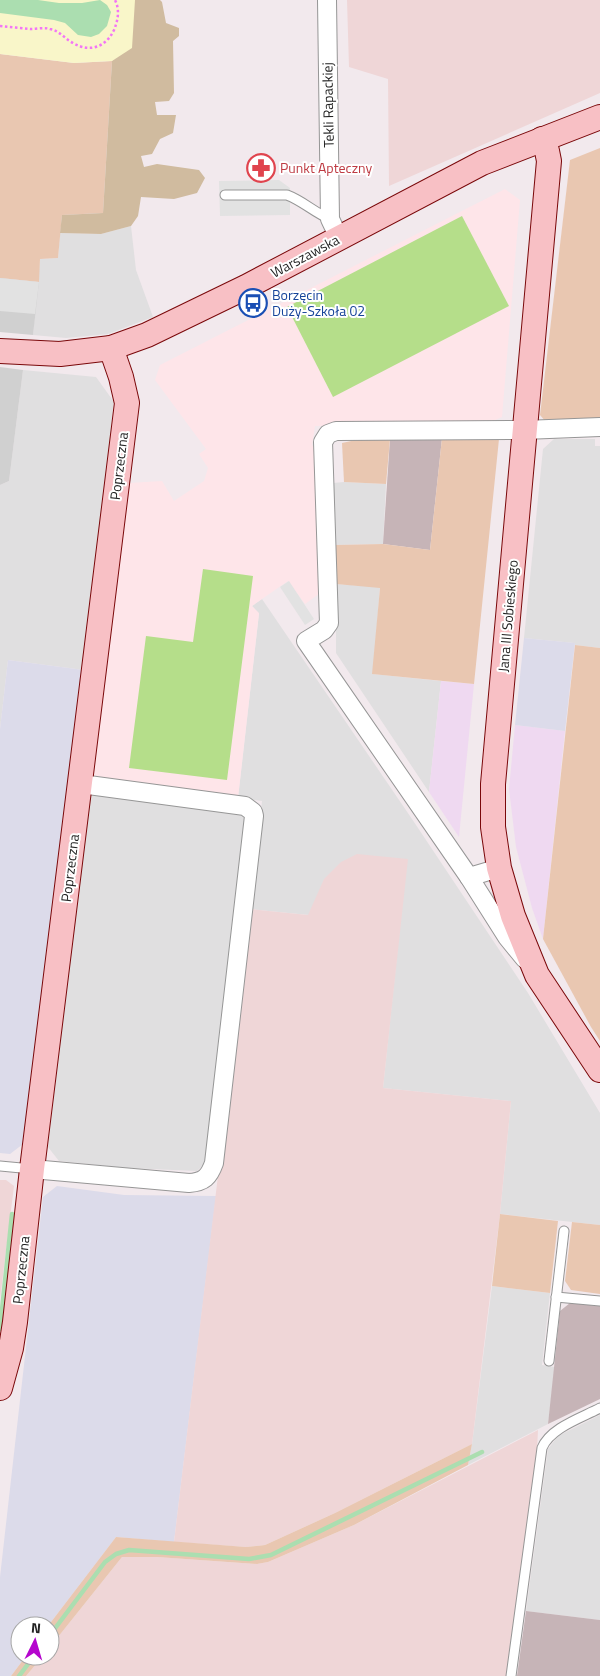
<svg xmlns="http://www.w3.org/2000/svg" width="600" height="1676" font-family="'Titillium Web',sans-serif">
<rect width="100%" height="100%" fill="#f2e9ed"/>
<g fill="#e0dfe0">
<path d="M131,226L136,270L153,317L108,334L66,338L33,335L40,259L58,258L60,233L101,234Z"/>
<path d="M23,370L96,377L114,402L84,670L8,660L0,729V485L9,481Z"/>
<path d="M554,439H595V446H600V648L575,645L574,643L524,638L543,449Z"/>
<path d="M344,482L386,484L383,544L335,545L333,483Z"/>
<path d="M336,584L380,587L373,674L441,681L429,792L336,653Z"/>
<path d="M262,599L412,819L528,993L600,1113V1225L500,1214L511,1101L383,1088L407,860L324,880L309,915L250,909L262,801L238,798L259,614L252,606Z"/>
<path d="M90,792L249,811L209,1160L197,1171L127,1168L59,1161L48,1147Z"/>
<path d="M492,1286L550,1293L542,1365L555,1367L548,1424L468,1465L472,1444Z"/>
<path d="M600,1415V1620L526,1611L548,1449L558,1436Z"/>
</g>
<g fill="#efd9f1">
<path d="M441,681L474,684L459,837L429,792Z"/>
<path d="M515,725L565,731L543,939L532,908L516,847L509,789Z"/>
</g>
<g fill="#dcdbea">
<path d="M524,638L575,643L565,731L515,725Z"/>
<path d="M8,660L84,670L44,996L41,997L23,1144L10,1154L0,1153V729Z"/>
<path d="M57,1186L124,1195L216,1196L174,1542L116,1537L48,1626H20V1656H26L11,1676H0V1577L43,1197Z"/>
</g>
<path fill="#fee5e9" d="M505,189L520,200L502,417L491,422L315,426L312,445L317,449L323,591L305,604L288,581L252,606L259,613L238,798L97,780L92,771L129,483L162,481L174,501L204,481L208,468L199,454L206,449L155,380L160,365Z"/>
<g fill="#d0d0d0">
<path d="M0,278L39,282L33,335L0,332Z"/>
<path d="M0,367L23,370L9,481L0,485Z"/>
</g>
<g fill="#c6b4b7">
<path d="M442,438L430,550L383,544L390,439Z"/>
<path d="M570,1303L600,1306V1399L548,1424L560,1311Z"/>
<path d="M526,1611L600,1620V1676H517Z"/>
</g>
<g fill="#efd6d7">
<path d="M347,0H600V93L389,186L388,79L349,67Z"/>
<path d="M357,854L408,859L383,1088L511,1101L500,1214L472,1444L335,1513L265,1545L246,1547L174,1542L250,909L308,915L324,879L341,862Z"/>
<path d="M0,1180H6L14,1186L0,1299Z"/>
<path d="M538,1430L537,1450L507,1676H26L43,1656H50V1647L122,1557H157L257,1564L268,1562L354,1525Z"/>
</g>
<g fill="#e9c7b1">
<path d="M0,54L74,63L112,61L103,213L62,215L58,258L40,259L39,282L0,278Z"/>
<path d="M600,148V421L546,422L540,415L570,160Z"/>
<path d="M442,438L499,439L474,684L372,674L380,588L336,584L335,545L383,544L430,550Z"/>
<path d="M390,439L386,484L344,482L342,443L356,440Z"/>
<path d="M575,645L600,648V1041L591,1027L543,939Z"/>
<path d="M500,1214L558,1221L550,1293L492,1286Z"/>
<path d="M572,1222L600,1225V1294L571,1290L565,1281Z"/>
<path d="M472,1444L468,1465L354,1525L268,1562L257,1564L157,1557H122L50,1647V1626H48L116,1537L246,1547L265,1545L335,1513Z"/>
<path d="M26,1656H43L26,1676H11Z"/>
</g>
<path fill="#d0bb9f" d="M128,0H160L162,2L166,23L179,28V36L173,41L174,93L169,101L155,102L157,115H176L173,133L160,139L152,154L141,156L144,167L157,164L199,170L205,178L197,193L174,199L141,197L138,216L131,226L101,234L60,233L62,215L103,213L112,61L118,50Z"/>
<path fill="#f9f6c9" d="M0,0H135L132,48L112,61L74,63L0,54Z"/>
<g fill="#b5de8a">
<path d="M462,216L509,306L333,397L287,307Z"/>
<path d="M203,569L253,576L227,780L129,768L146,636L193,642Z"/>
</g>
<g fill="#e2e2e2">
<path d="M279,180L290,188V215L220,216L219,181Z"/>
<path d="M0,278L39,282L35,314L0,311Z"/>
<path d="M289,581L314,619L305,625L280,587Z"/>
</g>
<path fill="#abdeb0" d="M0,0H38L59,3H82L100,0L107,5L111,12L107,26L99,34L91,37L78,35L65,23L54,20L0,13Z"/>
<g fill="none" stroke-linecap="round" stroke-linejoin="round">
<g stroke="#abdeb0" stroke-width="4.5">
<path d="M0,1329L12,1214"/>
<path d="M50,1635L105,1562L116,1554L129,1550L249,1559L271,1555L482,1452"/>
<path d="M19,1676L34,1656"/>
</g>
<defs>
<g id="lane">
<path d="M225,195H287C303,201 315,213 330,219"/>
<path d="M0,1166L32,1169"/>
<path d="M556,1297L600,1301"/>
<path d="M549,1361L564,1231"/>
<path d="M511,1676L542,1448C550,1428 581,1418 600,1408"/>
</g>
<g id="street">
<path d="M327,0L330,219L339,238"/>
<path d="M499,868L469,877L306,641L324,630L329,623L323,442L328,434L336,431L524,430L600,427"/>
<path d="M469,877L507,937L525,959"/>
<path d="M32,1169L189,1183C204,1182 209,1177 214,1163L254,816L253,812L245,806L81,784"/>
</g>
<g id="secondary">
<path d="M542,139L547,151L549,161L493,784V827L499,868L513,916L537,975L600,1070"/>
<path d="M0,351L60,354L111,348L147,335L246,287L482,163L600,117"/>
<path d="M0,1388L11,1348L15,1322L32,1169L127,403L121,377L111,348"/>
</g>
</defs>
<use href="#lane" stroke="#969696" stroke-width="11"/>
<use href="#street" stroke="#969696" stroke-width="20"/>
<use href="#secondary" stroke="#7a080a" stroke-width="26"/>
<path stroke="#f375f6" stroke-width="2.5" stroke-dasharray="2.5 2.5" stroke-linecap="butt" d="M0,26C10,27 21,28 31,29C37,29 44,27 50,29C60,31 65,39 73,43C90,53 106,47 114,30C118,20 120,10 115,0"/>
<use href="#lane" stroke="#fff" stroke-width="9"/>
<use href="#street" stroke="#fff" stroke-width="18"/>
<use href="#secondary" stroke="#f8c0c5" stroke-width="24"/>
</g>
<defs>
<symbol id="pharmacy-ring" viewBox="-11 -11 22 22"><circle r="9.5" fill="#fff" stroke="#e0444e" stroke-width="1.5"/><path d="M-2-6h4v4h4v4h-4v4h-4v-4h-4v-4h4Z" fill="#e0444e"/></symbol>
<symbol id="bus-ring" viewBox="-11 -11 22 22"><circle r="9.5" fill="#fff" stroke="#1a4fb4" stroke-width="1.5"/><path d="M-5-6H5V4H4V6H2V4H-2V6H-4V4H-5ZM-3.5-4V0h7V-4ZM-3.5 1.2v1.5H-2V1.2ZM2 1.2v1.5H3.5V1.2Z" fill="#1a4fb4"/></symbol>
</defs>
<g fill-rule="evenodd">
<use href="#pharmacy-ring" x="245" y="152" width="32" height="32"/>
<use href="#bus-ring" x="237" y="287" width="32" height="32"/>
</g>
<g text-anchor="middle" stroke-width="4" stroke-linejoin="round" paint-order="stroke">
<g font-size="14" fill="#222" stroke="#fff">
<text transform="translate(328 105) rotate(-91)" y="5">Tekli Rapackiej</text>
<text transform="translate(305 256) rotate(-28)" y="5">Warszawska</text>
<text transform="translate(119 466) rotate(-83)" y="5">Poprzeczna</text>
<text transform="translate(508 616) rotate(-85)" y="5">Jana III Sobieskiego</text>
<text transform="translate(70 868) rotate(-83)" y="5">Poprzeczna</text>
<text transform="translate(21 1270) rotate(-84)" y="5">Poprzeczna</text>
</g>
<g font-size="14" fill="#be3a42" stroke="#fff" text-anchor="start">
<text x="280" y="173">Punkt Apteczny</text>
</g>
<g font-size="14" fill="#164399" stroke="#fff" text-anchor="start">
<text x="272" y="300">Borzęcin<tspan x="272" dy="16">Duży-Szkoła 02</tspan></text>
</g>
</g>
<g transform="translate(35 1641) rotate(5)"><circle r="24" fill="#ffffff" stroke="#a7a7a7"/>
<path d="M0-4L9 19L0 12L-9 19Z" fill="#b506ce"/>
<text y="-8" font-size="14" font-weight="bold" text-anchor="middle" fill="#222222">N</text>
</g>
</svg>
